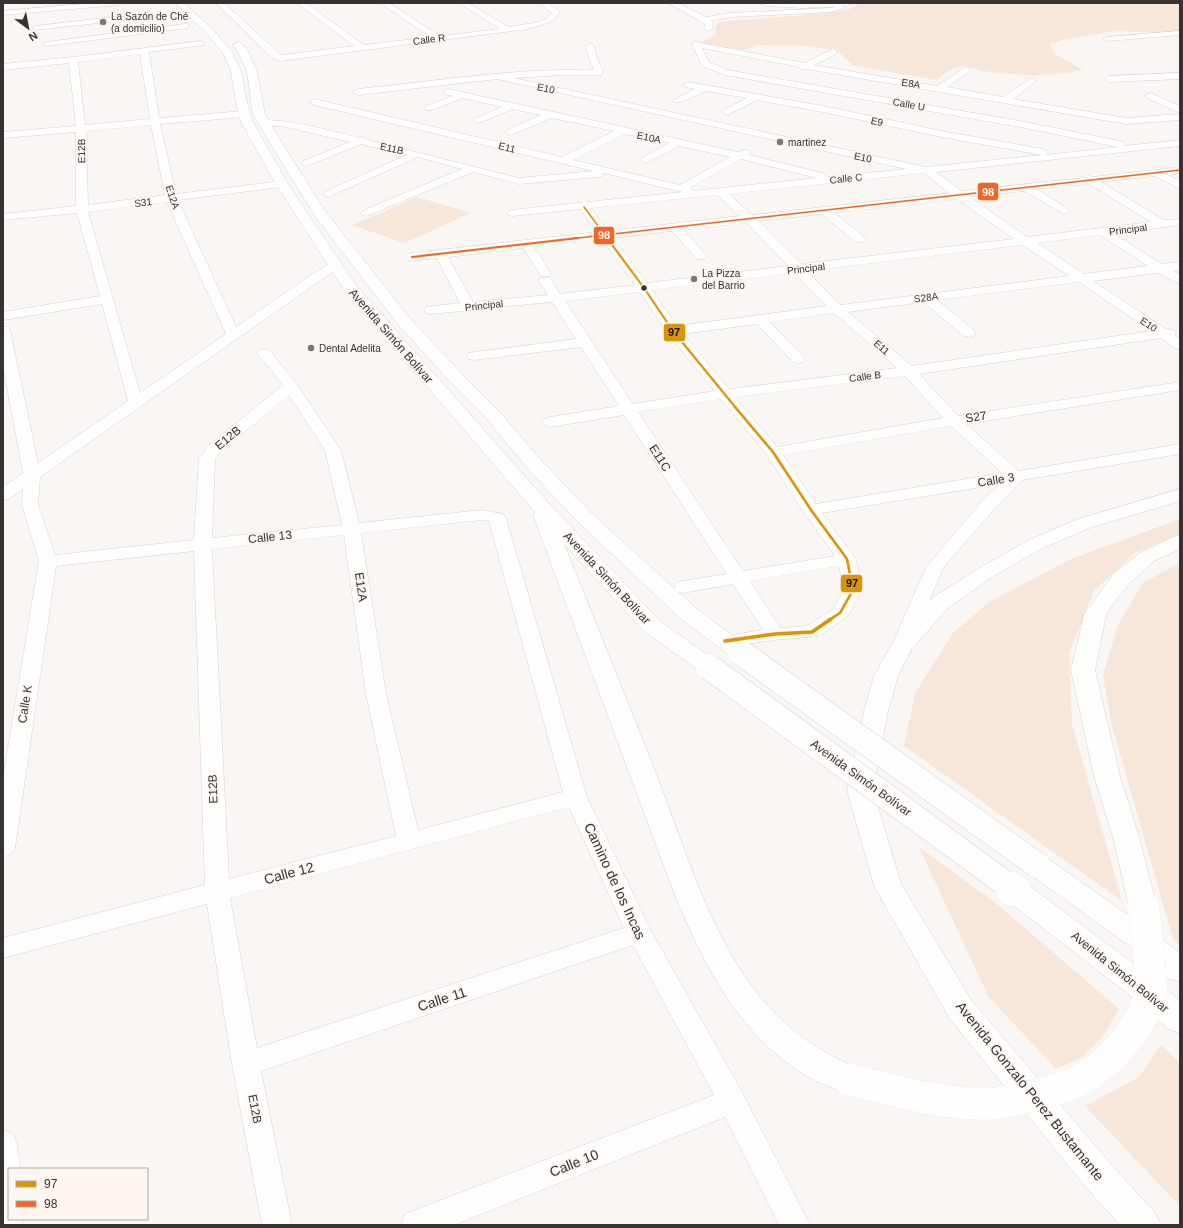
<svg xmlns="http://www.w3.org/2000/svg" width="1183" height="1228" font-family="Helvetica,sans-serif">
<rect width="100%" height="100%" fill="#faf6f3"/>
<g fill="#f6e7da">
<path d="M866,3H1177L1180,4V31L1143,32L1116,31L1062,40L1050,44L1055,54L1083,70C1050,77 1018,76 984,71C978,70 970,66 963,66C954,66 943,75 936,80L854,66L841,54L834,50L809,46L758,45L744,50L700,43L716,34L715,29L718,22L828,13L850,9L859,4Z"/>
<path d="M417,197L471,213L404,243L352,225Z"/>
<path d="M1180,519V534L1135,553L1094,591L1069,653L1072,724L1122,901L904,746L915,693L953,633L989,602L1071,559Z"/>
<path d="M1180,562V945L1173,939L1111,722L1103,675L1118,625L1142,584Z"/>
<path d="M919,847L998,905L1119,1009L1101,1039L1082,1057L1056,1069L988,996Z"/>
<path d="M1161,1045L1180,1063V1206L1085,1106L1139,1077Z"/>
</g>
<g fill="none" stroke-linecap="round" stroke-linejoin="round">
<defs>
<g id="street">
<path d="M93,3H123L119,5L3,15V11Z"/>
<path d="M216,3H224L281,55L354,46L297,3H306L364,45L431,37L380,3H389L440,36L500,29L459,3H468L509,27L539,22L545,19L552,13L539,3H548L560,12L551,22L528,29L280,61L272,58Z"/>
<path d="M668,3H678L706,17L731,13L831,8L835,7L834,3H840L844,8L831,12L731,17L711,21L713,24L712,29L708,31L704,29L705,24L702,22Z"/>
<path d="M122,16L126,18L125,20L36,30L32,28L36,26Z"/>
<path d="M185,24H188V28L47,46L43,44L47,42Z"/>
<path d="M1180,31V35L1107,41L1103,39L1107,37Z"/>
<path d="M201,41L205,43L204,45L149,52L159,118L244,111L249,114L244,117L160,124L176,194L282,181L287,184L282,187L178,200L236,327L311,275L331,263H339L341,266L40,477L38,505L55,555L194,540L199,459L208,446L283,385L257,353L259,350L264,349L269,350L296,383L341,450L359,523L482,510L503,514L506,518L587,797L650,929L742,1092L810,1225H779L725,1117L454,1225H401L405,1214L714,1095L633,945L261,1071L292,1225H262L232,1064L207,904L3,958V938L205,885L194,551L56,566L15,848L11,854L3,857V778L39,561L22,505L23,489L9,499L3,500V487L23,473L3,366V326L8,327L10,330L38,463L128,401L102,304L3,320V312L100,296L77,213L3,220V214L76,206V132L3,138V132L76,126L69,63L3,70V64L73,57ZM140,54L150,119L85,125L78,62ZM151,125L165,195L88,205L86,131ZM167,202L226,334L140,393L88,212ZM289,395L325,450L342,525L212,538L215,459L220,452ZM482,520L489,521L563,792L418,830L386,694L361,533ZM344,535L366,694L396,836L229,879L212,549ZM569,807L624,928L257,1048L230,898Z"/>
<path d="M693,42H696L804,63L833,49L836,50L837,52L836,54L814,65L937,86L966,67L969,68L970,70L969,72L947,87L1003,97L1031,78L1036,81L1034,83L1013,99L1126,118L1180,114V120L1126,124L806,69L803,70L799,67L702,48L709,62L727,70L1020,121L1120,141L1124,142L1125,144L1124,146L1180,140V146L936,172L962,191L1082,178L1087,175L1092,177L1180,167V173L1168,175L1180,181V189L1155,176L1101,182L1164,220L1180,219V225L1114,234L1162,264L1180,262V270L1173,271L1180,275V284L1158,273L1093,281L1166,329L1174,330L1176,333L1175,335L1180,339V349L1175,348L1161,338L919,374L958,416L1180,382V390L966,424L1019,471L1180,444V454L1022,480L996,507L943,568L910,647L903,649L896,647L893,643L926,567L984,499L1000,484L822,513L856,559L862,590L847,617L819,636L775,640L725,647L718,645L715,641L718,637L763,630L733,584L683,593L676,591L674,587L676,583L683,581L727,574L624,415L550,427L545,425L542,422L545,419L550,417L619,406L581,347L474,360L469,359L467,356L469,353L474,352L576,339L552,302L431,314L426,313L424,310L426,307L460,303L437,258L412,261L408,260L406,257L408,254L412,253L597,232L580,209L512,216L508,215L506,213L508,211L512,210L682,192L603,173L602,176L598,177L519,184L473,172L366,216L362,215L360,213L362,211L462,169L418,157L328,197L322,194L324,192L407,155L361,144L307,166L303,165L302,163L303,161L350,142L282,126H264L259,123C268,113 344,134 360,138L363,137L368,140L519,178L594,171L314,105L309,102L314,99L562,157L614,131L552,118L511,135L507,134L506,132L507,130L541,115L513,109L479,123L476,122L474,120L476,118L502,107L463,98L432,110H426L424,108L426,106L453,96L445,94L443,92L448,89L738,152L745,150L749,151L750,153L749,155L826,174L827,177L906,169L497,79L358,95L353,92L358,89C436,81 515,68 594,70L588,56L586,46L590,43L594,46L596,56L603,71L602,75H565L513,78L926,167L1042,155L947,138L823,112L757,100L727,115L722,112L724,110L747,98L706,91L681,102H675L673,100L695,89L685,87L683,85L688,82L823,106L947,132L1043,149L1048,152L1045,155L1118,147L1020,127L725,75L702,66L692,44ZM625,134L669,143L642,158L641,160L646,163L679,146L730,157L680,185L573,160ZM741,159L817,178L693,191L691,187ZM924,173L949,193L752,215L729,194ZM1089,184L1151,222L1027,237L970,197L1024,191L1064,214L1068,213L1070,211L1068,209L1037,189ZM717,195L740,216L608,231L591,208ZM957,199L1014,239L801,264L759,221L822,214L855,242H863L865,239L863,236L834,213ZM747,223L788,266L647,283L613,238L672,231L697,259H705L707,256L684,230ZM1100,235L1148,266L1084,274L1037,243ZM602,239L635,285L560,294L550,278H540L539,281L548,295L473,302L448,257L523,248L541,276H549L551,273L534,247ZM1023,245L1069,276L840,305L807,271ZM795,273L827,306L677,326L652,290ZM1079,282L1151,331L912,366L848,312L923,302L964,336L969,337L974,336L976,333L974,330L937,300ZM640,292L668,334L715,391L633,404L565,301ZM834,313L897,368L729,389L683,334L757,324L793,362L798,363L803,362L805,359L770,322ZM905,376L943,418L777,447L735,397ZM721,399L767,455L802,510L835,556L743,571L638,412ZM951,426L1002,473L816,504L783,455ZM839,566L844,590L833,609L807,626L780,628L750,581Z"/>
<path d="M1180,73V79L1109,82L1105,79L1109,76Z"/>
<path d="M1150,93L1180,106V113L1147,98L1145,96Z"/>
<path d="M3,1130L13,1134L17,1144L20,1169H9V1219H22V1225H3Z"/>
</g>
<path id="secondary" d="M761,3H852L848,6L802,8L765,6Z"/>
<path id="primary" d="M1180,489V501L1089,528L1041,549L992,577L948,608L911,650L898,676L888,711L873,790L901,884L972,1001L1109,1162L1155,1213L1161,1225H1120L1085,1186L950,1019L874,886L847,790L864,711L874,676L893,642L932,598L978,569L1027,541L1075,520Z"/>
<g id="highway">
<path d="M175,3H184L215,32L232,52L241,71L247,103L253,122L288,184L355,284L545,499L660,621L717,662L721,667L717,672L709,674L701,672L644,631L564,544C596,624 629,704 660,784C688,857 711,937 761,998C790,1033 821,1052 861,1070L866,1080L861,1090L850,1094C835,1089 819,1083 805,1075C738,1034 703,963 674,893L533,515L535,512L344,290L276,184L241,122L236,103L231,71L223,53L209,36Z"/>
<path d="M238,42L241,43L248,51L257,72L265,114L277,135L325,211L408,316L463,375L498,410L541,460L590,512L697,609L748,647L751,652L748,657L740,659L732,657L681,619L576,520L527,468L486,418L451,383L396,322L315,216L265,135L253,114L247,72L238,52L233,45Z"/>
<path d="M1180,535V549L1154,561L1130,583L1115,601L1106,615L1095,670L1120,776L1139,837L1157,907L1153,915L1143,918L1133,915L1129,907L1113,837L1094,776L1071,670L1084,615L1114,573L1140,553L1173,537Z"/>
<path d="M1037,854L1047,858L1155,934L1180,953V982L1169,979L1135,950L1027,872L1023,865L1027,858Z"/>
<path d="M1014,879L1024,882L1149,975L1180,1001V1033L1169,1029L1127,993L1004,898L1000,890L1004,882Z"/>
</g>
</defs>
<use href="#street" stroke="#d6d2d0" stroke-width="1"/>
<use href="#secondary" stroke="#d6d2d0" stroke-width="1"/>
<use href="#primary" stroke="#d6d2d0" stroke-width="1"/>
<use href="#highway" stroke="#d6d2d0" stroke-width="1"/>
<use href="#street" fill="#fefefd" fill-rule="evenodd"/>
<use href="#secondary" fill="#fefefd" fill-rule="evenodd"/>
<use href="#primary" fill="#fefefd" fill-rule="evenodd"/>
<use href="#highway" fill="#fefefd" fill-rule="evenodd"/>
<defs>
<g id="highway-bridge-far1">
<path d="M740,652L1037,865"/>
<path d="M709,667L1013,889"/>
</g>
<g id="highway-bridge">
<path d="M1011,888L1014,890"/>
<path d="M850,1080C894,1090 939,1104 984,1104C999,1104 1015,1100 1029,1097C1042,1093 1057,1090 1070,1085C1104,1071 1143,1029 1151,991C1152,987 1151,981 1150,976C1150,953 1146,930 1143,907"/>
</g>
</defs>
<use href="#highway-bridge-far1" stroke="#d6d2d0" stroke-width="26" stroke-linecap="butt"/>
<use href="#highway-bridge" stroke="#d6d2d0" stroke-width="32" stroke-linecap="butt"/>
<use href="#highway-bridge-far1" stroke="#fefefd" stroke-width="25"/>
<use href="#highway-bridge" stroke="#fefefd" stroke-width="32"/>
<defs>
<path id="bus-1-far3" d="M584,207L608,239"/>
<path id="bus-1-far2" d="M607,238L644,288L673,331L736,408"/>
<path id="bus-1-far1" d="M735,407L773,452L811,510L847,559L853,590L840,613L829,620"/>
<path id="bus-1" d="M725,641L775,634L812,632L831,619"/>
<path id="bus-2-far1" d="M569,239L1180,170"/>
<path id="bus-2" d="M412,257L578,238"/>
</defs>
<use href="#bus-1-far3" stroke="#fdf6f0" stroke-width="3"/>
<use href="#bus-1-far2" stroke="#fdf6f0" stroke-width="4"/>
<use href="#bus-1-far1" stroke="#fdf6f0" stroke-width="5"/>
<use href="#bus-1" stroke="#fdf6f0" stroke-width="6"/>
<use href="#bus-2-far1" stroke="#fdf6f0" stroke-width="3"/>
<use href="#bus-2" stroke="#fdf6f0" stroke-width="4"/>
<use href="#bus-1-far3" stroke="#da9507" stroke-width="1.5"/>
<use href="#bus-1-far2" stroke="#da9507" stroke-width="2"/>
<use href="#bus-1-far1" stroke="#da9507" stroke-width="2.5"/>
<use href="#bus-1" stroke="#da9507" stroke-width="3.5"/>
<use href="#bus-2-far1" stroke="#f26522" stroke-width="1.5"/>
<use href="#bus-2" stroke="#f26522" stroke-width="2"/>
</g>
<g fill="#7a7774" stroke="#fdf6f0" stroke-width="1.5">
<circle cx="103" cy="22" r="4"/>
<circle cx="780" cy="142" r="4"/>
<circle cx="694" cy="279" r="4"/>
<circle cx="311" cy="348" r="4"/>
</g>
<circle fill="#353230" stroke="#fdf6f0" stroke-width="1.5" cx="644" cy="288" r="3.5"/>
<g text-anchor="middle" stroke-width="3.5" stroke-linejoin="round" paint-order="stroke">
<g font-size="10" fill="#353230" stroke="#fdf6f0" text-anchor="start">
<text x="111" y="20">La Sazón de Ché<tspan x="111" dy="12">(a domicilio)</tspan></text>
<text x="788" y="146">martinez</text>
<text x="702" y="277">La Pizza<tspan x="702" dy="12">del Barrio</tspan></text>
<text x="319" y="352">Dental Adelita</text>
</g>
<g font-size="10" fill="#353230" stroke="#fdf6f0">
<text transform="translate(429 39) rotate(-7)" y="4">Calle R</text>
<text transform="translate(911 83) rotate(9)" y="4">E8A</text>
<text transform="translate(546 88) rotate(12)" y="4">E10</text>
<text transform="translate(909 104) rotate(10)" y="4">Calle U</text>
<text transform="translate(877 121) rotate(12)" y="4">E9</text>
<text transform="translate(649 137) rotate(12)" y="4">E10A</text>
<text transform="translate(507 147) rotate(14)" y="4">E11</text>
<text transform="translate(392 148) rotate(13)" y="4">E11B</text>
<text transform="translate(81 151) rotate(-91)" y="4">E12B</text>
<text transform="translate(863 157) rotate(12)" y="4">E10</text>
<text transform="translate(846 178) rotate(-6)" y="4">Calle C</text>
<text transform="translate(173 197) rotate(72)" y="4">E12A</text>
<text transform="translate(143 202) rotate(-7)" y="4">S31</text>
<text transform="translate(1128 229) rotate(-7)" y="4">Principal</text>
<text transform="translate(806 268) rotate(-7)" y="4">Principal</text>
<text transform="translate(926 297) rotate(-7)" y="4">S28A</text>
<text transform="translate(484 305) rotate(-6)" y="4">Principal</text>
<text transform="translate(1149 324) rotate(33)" y="4">E10</text>
<text transform="translate(882 347) rotate(41)" y="4">E11</text>
<text transform="translate(865 376) rotate(-7)" y="4">Calle B</text>
</g>
<g font-size="12" fill="#353230" stroke="#fdf6f0">
<text transform="translate(391 336) rotate(49)" y="4">Avenida Simón Bolívar</text>
<text transform="translate(976 417) rotate(-9)" y="4">S27</text>
<text transform="translate(228 438) rotate(-40)" y="4">E12B</text>
<text transform="translate(660 458) rotate(57)" y="4">E11C</text>
<text transform="translate(996 480) rotate(-9)" y="4">Calle 3</text>
<text transform="translate(270 537) rotate(-6)" y="4">Calle 13</text>
<text transform="translate(607 578) rotate(47)" y="4">Avenida Simón Bolívar</text>
<text transform="translate(361 587) rotate(82)" y="4">E12A</text>
<text transform="translate(25 704) rotate(-81)" y="4">Calle K</text>
<text transform="translate(861 778) rotate(36)" y="4">Avenida Simón Bolívar</text>
<text transform="translate(213 789) rotate(-92)" y="4">E12B</text>
<text transform="translate(1120 972) rotate(39)" y="4">Avenida Simón Bolívar</text>
<text transform="translate(255 1109) rotate(79)" y="4">E12B</text>
</g>
<g font-size="14" fill="#353230" stroke="#fdf6f0">
<text transform="translate(289 873) rotate(-15)" y="5">Calle 12</text>
<text transform="translate(615 881) rotate(65)" y="5">Camino de los Incas</text>
<text transform="translate(442 999) rotate(-18)" y="5">Calle 11</text>
<text transform="translate(1030 1091) rotate(51)" y="5">Avenida Gonzalo Perez Bustamante</text>
<text transform="translate(574 1163) rotate(-22)" y="5">Calle 10</text>
</g>
</g>
<g stroke="#fdf6f0" stroke-width="1.5">
<rect x="977" y="182" width="22" height="19" rx="4" fill="#f26522"/>
<rect x="593" y="226" width="22" height="19" rx="4" fill="#f26522"/>
<rect x="663" y="323" width="23" height="19" rx="4" fill="#da9507"/>
<rect x="840" y="574" width="23" height="19" rx="4" fill="#da9507"/>
</g>
<g font-size="11" text-anchor="middle" font-weight="bold" fill="#fff">
<text x="988" y="196">98</text>
<text x="604" y="239">98</text>
</g>
<g font-size="11" text-anchor="middle" font-weight="bold" fill="#111">
<text x="674" y="336">97</text>
<text x="852" y="587">97</text>
</g>
<rect width="1183" height="1228" fill="none" stroke="#353230" stroke-width="8"/>
<rect x="8" y="1168" width="140" height="52" fill="#fdf6f0" stroke="#ada8a3"/>
<rect x="16" y="1181" width="20" height="6" fill="#da9507" stroke="#ada8a3"/>
<text x="44" y="1188" font-size="12" fill="#353230">97</text>
<rect x="16" y="1201" width="20" height="6" fill="#f26522" stroke="#ada8a3"/>
<text x="44" y="1208" font-size="12" fill="#353230">98</text>
<g transform="translate(28 28) rotate(148)" stroke="#fdf6f0" stroke-width="3" paint-order="stroke">
<path d="M0-3L7 15L0 10L-7 15Z" fill="#353230"/>
<text y="-6" font-size="11" font-weight="bold" text-anchor="middle" fill="#353230">N</text>
</g>
</svg>
